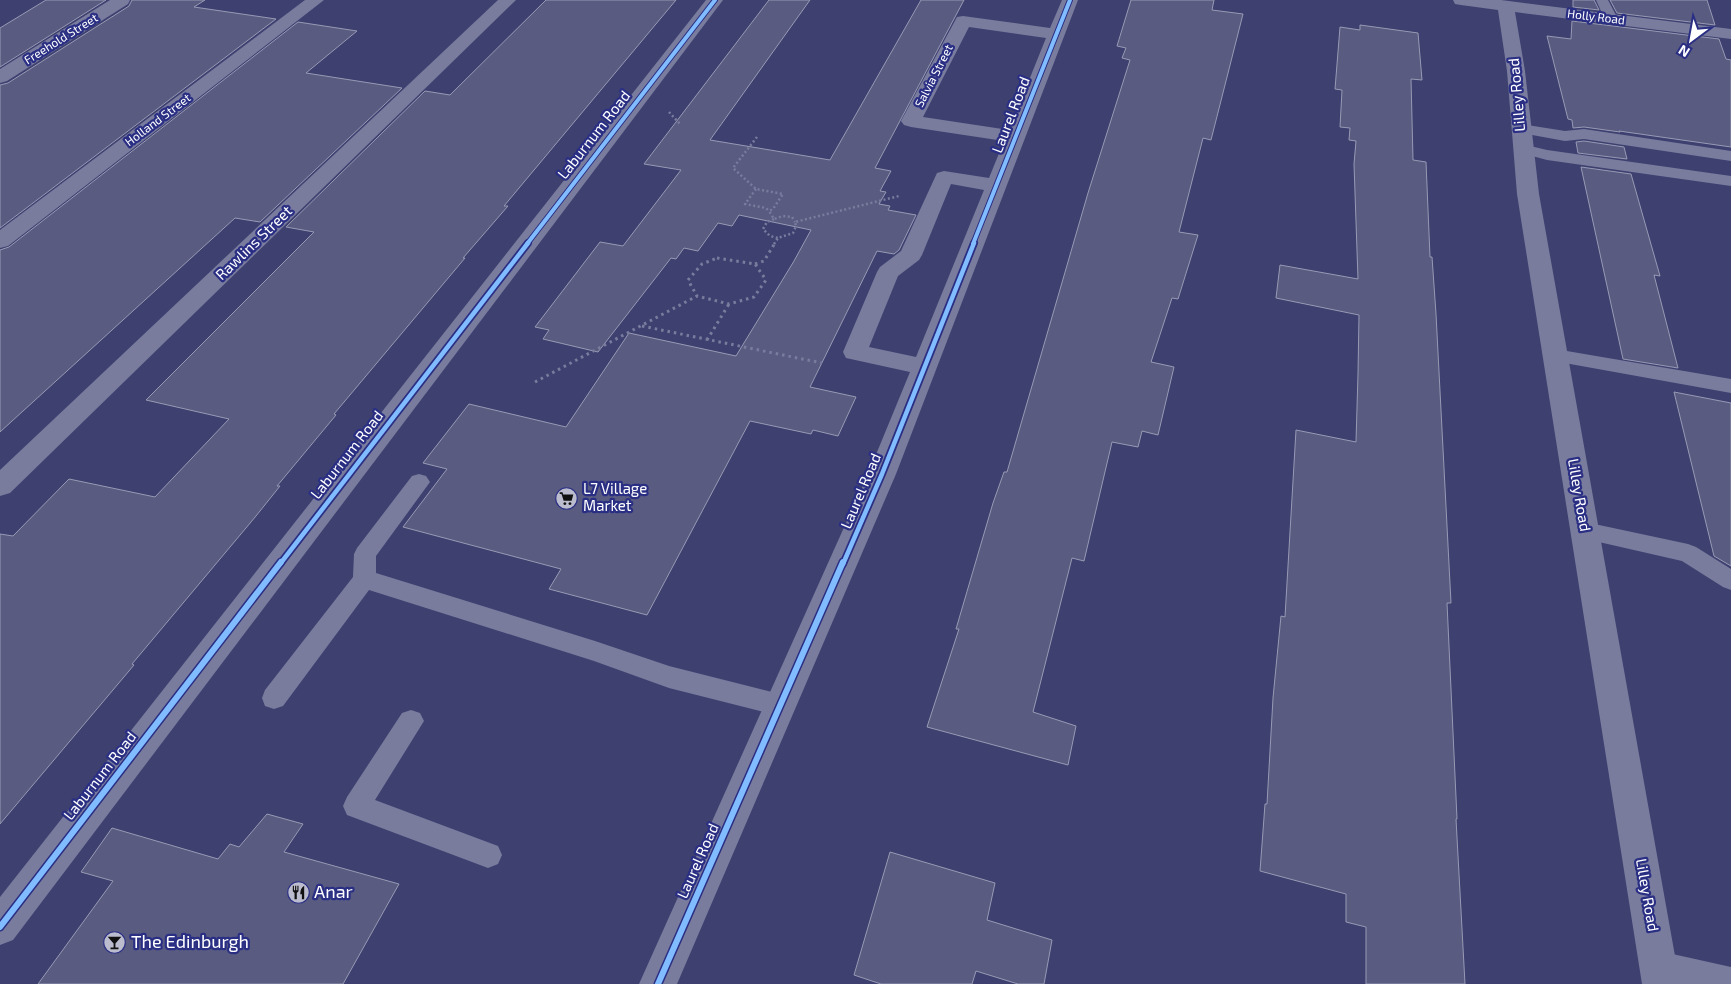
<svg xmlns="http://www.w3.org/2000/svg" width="1731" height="984" font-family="'Exo 2',sans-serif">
<rect width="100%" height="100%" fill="#3e4170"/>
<g fill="#595b80" stroke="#989ab4">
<path d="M46,0H106L0,67V28Z"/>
<path d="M132,0H205L194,7L276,19L0,228V85L8,83L129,6Z"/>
<path d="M546,0H676L504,206H508L463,258H465L334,414L336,415L277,486H280L256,516L132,664L134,665L0,824V534L13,536L69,479L155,497L229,419L146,400L314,232L286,227L425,91L450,95Z"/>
<path d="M769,0H810L710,140L830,160L921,0H964L875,168L891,171L880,191L886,192L879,204L890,206L888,210L916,215L899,250L894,254L877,251L810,387L856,397L838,436L813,430L811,434L750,421L647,615L549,589L561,569L403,527L447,469L423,463L469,404L566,427L629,333L736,356L794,261L811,230L739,215L732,226L718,223L698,251L684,248L676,259L671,258L598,352L543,339L549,330L535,327L600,242L623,246L681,170L644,164Z"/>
<path d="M1131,0H1214L1212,10L1243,14L1211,140L1203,138L1179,232L1198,235L1178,299L1172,298L1151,362L1174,367L1158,435L1142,431L1138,447L1112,442L1084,561L1072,558L1033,712L1076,726L1068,765L927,727L959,629H956L993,503L1004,472H1007L1088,193L1130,60L1122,58L1126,48L1117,46Z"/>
<path d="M1573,0H1594L1599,10L1573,7Z"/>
<path d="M1610,0H1707L1715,25L1617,13Z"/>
<path d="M1572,21L1719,39L1726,59L1731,60V147L1619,131L1620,132L1584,127L1573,128L1572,120L1568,119L1547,36L1571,39Z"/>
<path d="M298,22L357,31L306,73L402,88L260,222L235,218L0,432V250L9,247Z"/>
<path d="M1360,25L1418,33L1422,80L1411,79L1413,160L1426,162L1430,257H1432L1436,314L1451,603H1447L1457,819H1456L1465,984H1366V927L1346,922V894L1260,871L1265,804H1267L1273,698L1281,616L1285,617L1296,430L1356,442L1358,374L1359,315L1276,298L1280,265L1358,279L1354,164L1356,141L1349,140L1350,128L1340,127L1342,90L1335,89L1340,27L1360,30Z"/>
<path d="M1584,141L1624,147L1627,159L1578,153L1576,142Z"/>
<path d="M1581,167L1631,174L1660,276L1654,275L1678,368L1623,359Z"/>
<path d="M1674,392L1731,403V566L1714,556Z"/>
<path d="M267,814L303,824L284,852L399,884L343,984H38L113,881L81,872L112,828L218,859L230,844L239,847Z"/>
<path d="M890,852L995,883L987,920L1052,940L1044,984H1018L976,971L972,984H881L854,975Z"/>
</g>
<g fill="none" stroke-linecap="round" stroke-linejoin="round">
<g stroke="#7a7c9e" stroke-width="2.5" stroke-dasharray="2 2.5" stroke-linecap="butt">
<path d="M669,112L680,124"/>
<path d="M757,137L733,168L756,189L783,194L773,209L769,211L774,219L783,216L792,217L795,222"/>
<path d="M756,189L745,204L766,208L769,211"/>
<path d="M774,219L767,222L763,229L770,236L778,238"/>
<path d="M774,244L778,238L793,233L796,226L795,222L899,196"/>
</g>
<g stroke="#7a7c9e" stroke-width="3" stroke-dasharray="2.5 4" stroke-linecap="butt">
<path d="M717,258L755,264L766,280L754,297L729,304L697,296L688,280L702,264Z"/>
<path d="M755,264L764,261L775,243"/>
<path d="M642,326L822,363"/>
<path d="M707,340L729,304"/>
<path d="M535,382L697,296"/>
</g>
<g fill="#7a7c9e" fill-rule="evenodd">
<path d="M1596,0H1608L1618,19L1616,22H1606Z"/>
<path d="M1521,124L1565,131L1584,129L1731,151V161L1584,139L1565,141L1516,132L1513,129L1516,126Z"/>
<path d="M1522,144L1547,150L1731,176V186L1547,160L1517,152L1514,149L1517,146Z"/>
<path d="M1555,349L1731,379V393L1548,360L1546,355L1548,350Z"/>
<path d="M419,474L426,476L430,482L376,556V573L595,641L669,666L780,694L789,697L792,705L789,713L780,716L669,688L594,661L369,590L283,706L274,709L265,706L262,698L265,690L353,577L354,554L357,548L412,476Z"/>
<path d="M1585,522L1688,544L1696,547L1731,569V590L1723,587L1682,561L1577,537L1574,531L1577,525Z"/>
<path d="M411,710L420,713L424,721L375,800L498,846L502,855L498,864L488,868L347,815L343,806L347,797L402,713Z"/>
<path d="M1659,951L1731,967V984H1674L1649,976L1644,966L1649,956Z"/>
</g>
<g fill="#7a7c9e" fill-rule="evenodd">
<path d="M110,0H130L128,4L7,81L0,83V69Z"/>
<path d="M305,0H324L8,246L0,248V230Z"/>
<path d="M498,0H516L10,493L0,496V470Z"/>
<path d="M706,0H723L13,940L0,945V897Z"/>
<path d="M1062,0H1078L896,474L677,984H639L868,474L910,372L846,358L843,352L877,272L880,267L901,251L937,173L944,171L989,178L1004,141L911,127L904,125L901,121L957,17L963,16L1050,28ZM969,27L1046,38L1009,130L923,117ZM951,184L984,190L916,357L869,347L898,276L919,260L922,255Z"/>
<path d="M1453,0H1501L1731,29V39L1515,12L1525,71L1539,194L1680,984H1642L1517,194L1507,71L1498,10L1461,5L1455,4Z"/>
</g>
<defs>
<g id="cycleway-far2">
<path d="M527,244L715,0"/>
<path d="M973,244L1070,0"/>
</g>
<g id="cycleway-far1">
<path d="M280,564L528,243"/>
<path d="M843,564L882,474L974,243"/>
</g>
<g id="cycleway">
<path d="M0,927L281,562"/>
<path d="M658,984L843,562"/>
</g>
</defs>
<use href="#cycleway-far2" stroke="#2a2f84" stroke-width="6"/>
<use href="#cycleway-far1" stroke="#2a2f84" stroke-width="8"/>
<use href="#cycleway" stroke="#2a2f84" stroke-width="9"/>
<use href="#cycleway-far2" stroke="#80bcff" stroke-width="4"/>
<use href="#cycleway-far1" stroke="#80bcff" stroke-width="4.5"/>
<use href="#cycleway" stroke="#80bcff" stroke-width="6"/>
</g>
<defs>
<symbol id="supermarket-disc" viewBox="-11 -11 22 22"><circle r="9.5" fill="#bbbccd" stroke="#2a2f84"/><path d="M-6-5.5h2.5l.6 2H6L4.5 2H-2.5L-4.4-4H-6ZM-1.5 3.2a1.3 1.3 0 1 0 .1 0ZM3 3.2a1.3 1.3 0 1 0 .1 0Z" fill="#111"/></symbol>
<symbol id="restaurant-disc" viewBox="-11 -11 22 22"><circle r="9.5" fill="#bbbccd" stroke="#2a2f84"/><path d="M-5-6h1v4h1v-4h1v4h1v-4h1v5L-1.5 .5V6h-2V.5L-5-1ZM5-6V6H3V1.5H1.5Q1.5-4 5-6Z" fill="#111"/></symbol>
<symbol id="bar-disc" viewBox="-11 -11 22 22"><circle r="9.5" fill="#bbbccd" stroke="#2a2f84"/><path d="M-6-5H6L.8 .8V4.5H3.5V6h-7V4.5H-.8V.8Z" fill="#111"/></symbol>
</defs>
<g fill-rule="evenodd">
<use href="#supermarket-disc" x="554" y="486" width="25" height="25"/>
<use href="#restaurant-disc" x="286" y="880" width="25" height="25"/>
<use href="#bar-disc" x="102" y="930" width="25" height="25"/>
</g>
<g text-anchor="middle" stroke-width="4.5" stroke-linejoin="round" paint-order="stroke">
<g font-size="12" fill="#fff" stroke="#2a2f84">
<text transform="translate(1596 17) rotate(7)" y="4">Holly Road</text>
<text transform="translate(61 39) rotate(-32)" y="4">Freehold Street</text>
<text transform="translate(934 76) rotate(-63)" y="4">Salvia Street</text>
<text transform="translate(158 120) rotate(-37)" y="4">Holland Street</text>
</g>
<g font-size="15" fill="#fff" stroke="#2a2f84">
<text transform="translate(1517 95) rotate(-95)" y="5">Lilley Road</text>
<text transform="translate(1011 115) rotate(-69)" y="5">Laurel Road</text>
<text transform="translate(594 135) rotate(-52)" y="5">Laburnum Road</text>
<text transform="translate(254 243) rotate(-44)" y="5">Rawlins Street</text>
<text transform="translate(347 455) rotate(-52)" y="5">Laburnum Road</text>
<text transform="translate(861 491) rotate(-67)" y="5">Laurel Road</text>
<text transform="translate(1579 495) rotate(80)" y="5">Lilley Road</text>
<text transform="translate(100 776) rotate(-52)" y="5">Laburnum Road</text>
<text transform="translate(698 861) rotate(-66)" y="5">Laurel Road</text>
<text transform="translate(1647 895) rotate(80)" y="5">Lilley Road</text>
</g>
<g font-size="15" fill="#fff" stroke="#2a2f84" text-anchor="start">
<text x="583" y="494">L7 Village<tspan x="583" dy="17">Market</tspan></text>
</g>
<g font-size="18" fill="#fff" stroke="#2a2f84" text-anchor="start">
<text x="314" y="898">Anar</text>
<text x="131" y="948">The Edinburgh</text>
</g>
</g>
<g transform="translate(1691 40) rotate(212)" stroke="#2a2f84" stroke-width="4" paint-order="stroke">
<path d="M0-4L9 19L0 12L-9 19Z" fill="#ffffff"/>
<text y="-8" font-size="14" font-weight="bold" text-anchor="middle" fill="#ffffff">N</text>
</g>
</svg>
